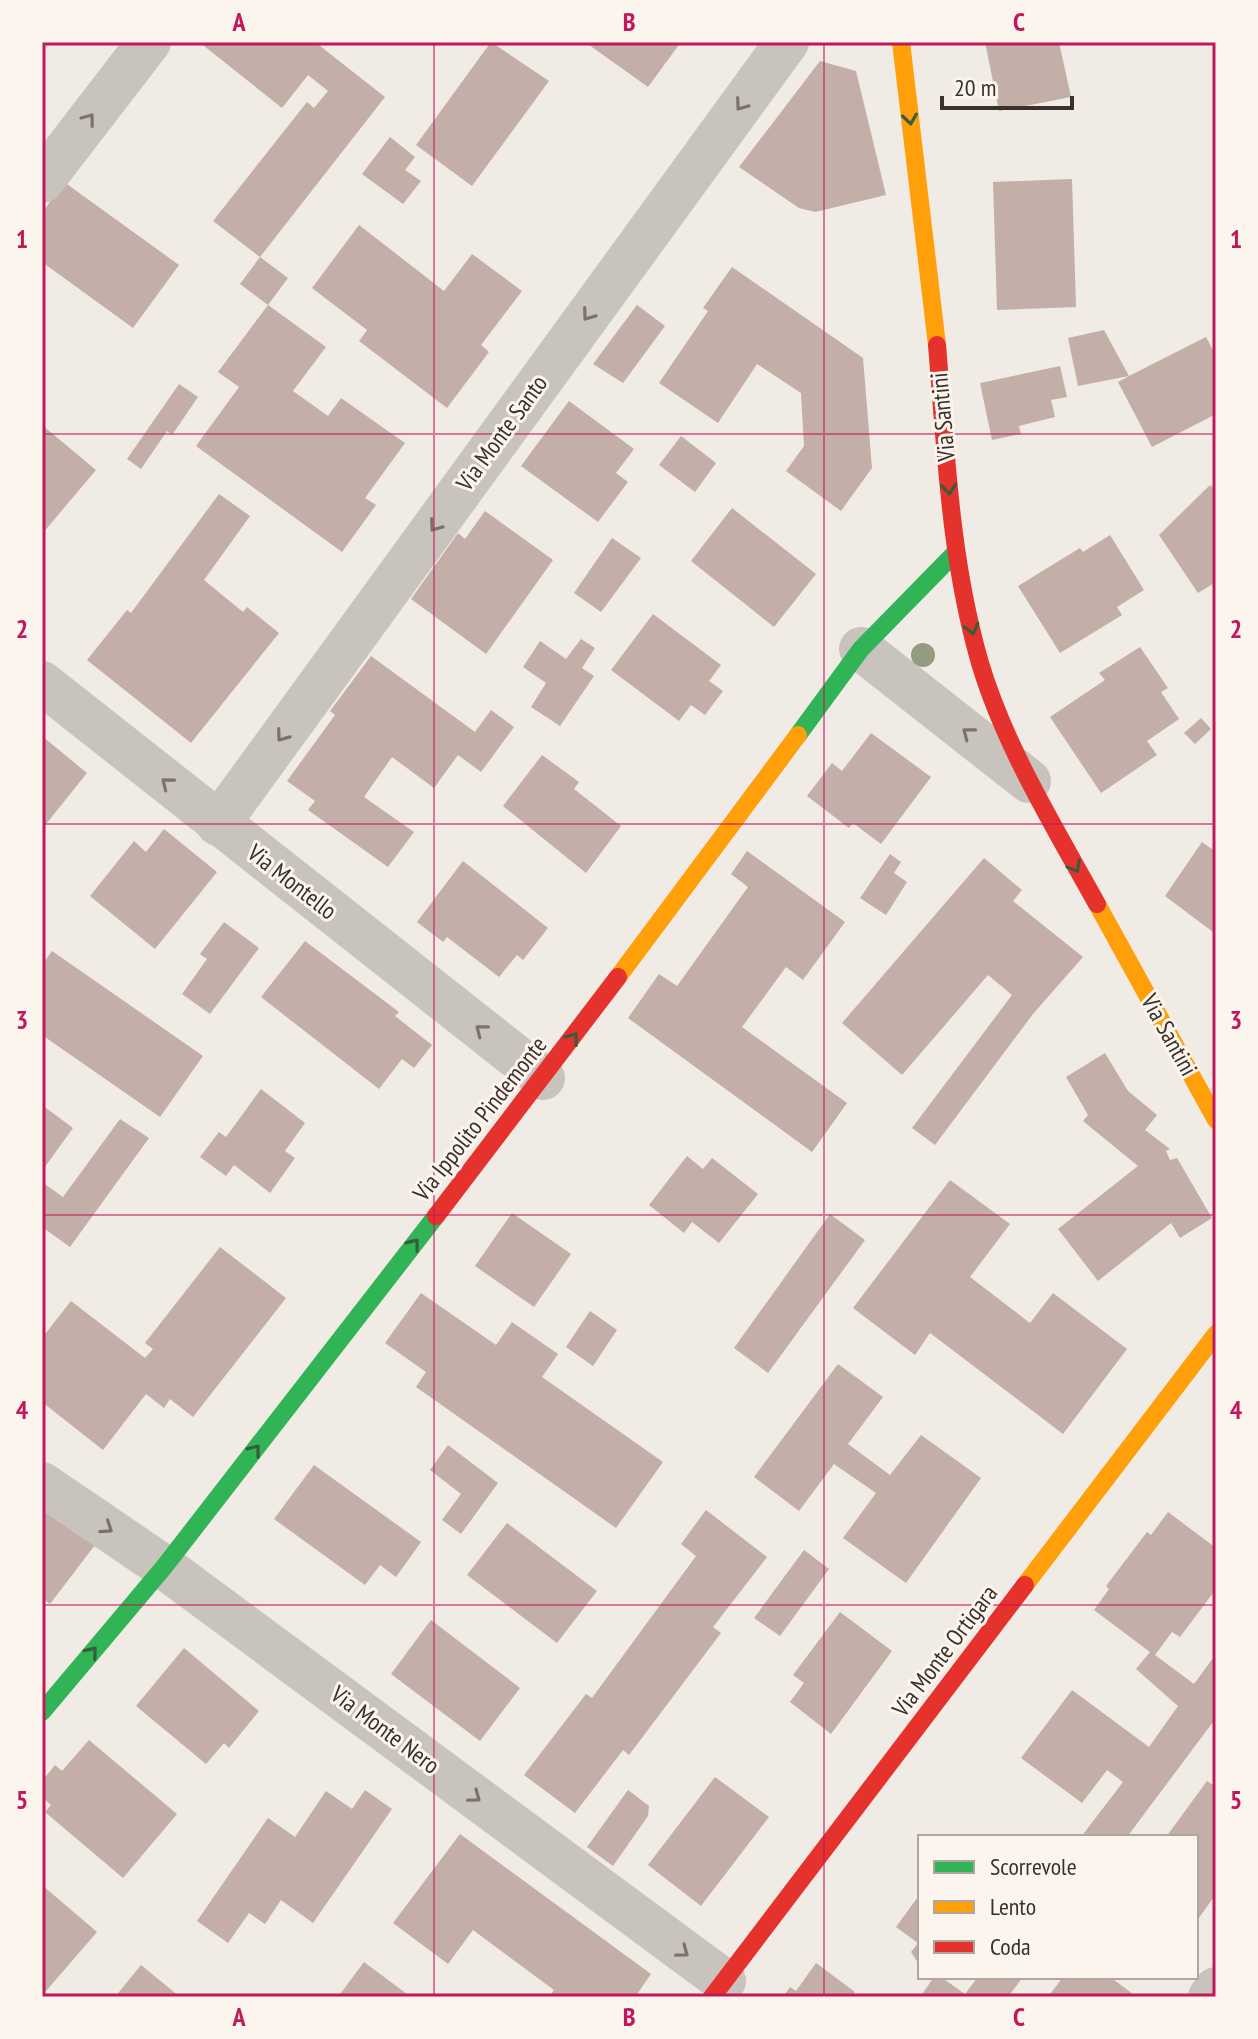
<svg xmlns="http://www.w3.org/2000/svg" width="1258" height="2039" font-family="'PT Sans Narrow',sans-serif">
<rect width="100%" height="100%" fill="#f0ebe5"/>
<g fill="#c3afa7">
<path d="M199,42H315L385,97L260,257L288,278L268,305L326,347L293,391L328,416L341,398L405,443L365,498L376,505L342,552L196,446L239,387L218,372L268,305L240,284L260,257L213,221L307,102L314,108L328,91L308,75L282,108Z"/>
<path d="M491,42L549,81L472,186L416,145Z"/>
<path d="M585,42H681L648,87Z"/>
<path d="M985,42H1059L1071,97L999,111Z"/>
<path d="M820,61L856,71L886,195L815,212L799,208L739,167Z"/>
<path d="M390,137L415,157L405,170L421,181L403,204L362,174Z"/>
<path d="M1072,179L1076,307L997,310L993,182Z"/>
<path d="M64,182L179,265L133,328L42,262V213Z"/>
<path d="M359,225L444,291L472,254L522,291L481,345L489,352L447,408L359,341L367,330L312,288Z"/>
<path d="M732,267L863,358L872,468L841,511L786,471L804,446L801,393L757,364L718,423L659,383L708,311L703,308Z"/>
<path d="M637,305L665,326L623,383L593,364Z"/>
<path d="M1104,330L1129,376L1206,337L1216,356V414L1152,447L1118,382L1129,376L1078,386L1068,338Z"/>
<path d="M1060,366L1067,397L1051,400L1055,417L1019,426L1021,434L992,440L980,383Z"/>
<path d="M179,384L198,397L172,435L167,431L141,469L127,459Z"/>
<path d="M569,401L634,449L616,473L628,482L598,522L521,466Z"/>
<path d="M42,425L96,470L42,534Z"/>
<path d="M681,436L716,463L695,492L659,465Z"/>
<path d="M1210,485L1216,490V582L1198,593L1159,535Z"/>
<path d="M219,494L250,516L204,580L243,612L247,607L279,633L191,743L87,660L127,610L131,613Z"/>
<path d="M732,508L816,574L774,627L691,561Z"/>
<path d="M485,511L553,560L486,654L411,599L458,533L465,539Z"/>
<path d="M1110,535L1144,590L1117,607L1122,615L1060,653L1018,586L1080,548L1083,552Z"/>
<path d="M612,538L641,558L601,612L574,593Z"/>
<path d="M653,614L721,665L709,681L723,691L705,715L691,705L679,721L611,670Z"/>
<path d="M581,639L595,648L582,668L594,676L560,726L531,707L546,683L523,667L540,641L566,659Z"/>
<path d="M1140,647L1168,688L1161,692L1179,719L1147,741L1157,755L1101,793L1050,717L1105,680L1099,673Z"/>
<path d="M371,656L475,732L491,710L514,727L481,772L458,755L434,788L392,757L364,797L414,832L388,867L308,810L315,801L287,781L335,715L330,711Z"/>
<path d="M1201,718L1211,729L1195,744L1184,733Z"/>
<path d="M871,733L931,777L881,844L853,823L849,828L807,796L832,763L842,771Z"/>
<path d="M42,736L87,773L42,829Z"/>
<path d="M542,755L579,782L574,789L621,826L586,873L503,806Z"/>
<path d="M164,829L217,872L155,949L90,896L134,841L146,852Z"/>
<path d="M1202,842L1216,852V928L1213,932L1165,896Z"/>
<path d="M747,851L845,922L803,980L786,967L742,1027L847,1103L812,1152L628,1018L659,974L677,986L748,887L731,874Z"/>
<path d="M890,854L901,862L894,873L907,882L886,915L860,898Z"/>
<path d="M984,858L1022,890L1013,901L1083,957L1033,1014L935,1145L912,1128L1012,995L988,975L902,1075L842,1023Z"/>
<path d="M463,861L548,928L523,960L517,955L499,977L447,937L443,942L417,922Z"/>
<path d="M224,922L259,948L210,1014L182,994L207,959L200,954Z"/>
<path d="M305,941L399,1012L395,1016L432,1045L414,1068L402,1059L379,1089L261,997Z"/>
<path d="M52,951L203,1056L160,1117L42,1035V965Z"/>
<path d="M1105,1053L1128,1091L1157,1115L1145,1130L1170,1149L1166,1151L1170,1160L1177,1158L1212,1218L1180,1238L1171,1223L1098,1281L1058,1229L1138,1166L1083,1121L1088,1115L1066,1077Z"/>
<path d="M261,1089L305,1123L285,1151L295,1158L270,1193L234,1165L226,1176L200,1157L219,1132L226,1137Z"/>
<path d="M42,1105L73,1128L42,1171Z"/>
<path d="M120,1119L149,1138L70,1247L42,1227V1182L63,1197Z"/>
<path d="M687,1156L703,1169L712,1158L758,1194L719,1243L692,1222L684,1233L649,1205Z"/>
<path d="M950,1180L1010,1224L970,1277L1030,1323L1053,1293L1127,1349L1063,1434L930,1333L915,1355L853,1308Z"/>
<path d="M512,1213L571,1254L534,1307L475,1266Z"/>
<path d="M830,1214L865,1240L768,1373L734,1348Z"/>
<path d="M220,1247L286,1298L193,1417L170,1399L164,1408L146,1394L103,1450L42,1402V1338L71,1301L145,1358L153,1349L145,1343Z"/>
<path d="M421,1293L496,1345L512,1322L558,1354L542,1377L663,1462L616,1528L416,1387L426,1372L385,1343Z"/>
<path d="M590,1311L617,1330L593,1366L566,1347Z"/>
<path d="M838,1364L883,1397L848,1444L890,1475L921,1435L981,1478L906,1583L843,1538L876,1493L834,1464L799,1511L754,1477Z"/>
<path d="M448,1445L498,1483L461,1534L442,1520L461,1494L430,1470Z"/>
<path d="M314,1465L421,1542L396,1577L380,1565L365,1585L274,1519Z"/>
<path d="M42,1499L98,1541L50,1604L42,1598Z"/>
<path d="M706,1510L767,1557L713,1627L721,1633L629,1755L623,1750L575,1813L524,1775L586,1694L592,1698L696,1556L681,1544Z"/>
<path d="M1168,1512L1216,1548V1580L1212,1585L1216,1589L1180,1637L1172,1632L1155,1655L1194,1684L1216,1654V1718L1127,1837H1081L1123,1782L1107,1770L1082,1803L1021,1758L1072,1690L1149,1747L1178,1706L1136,1669L1150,1652L1094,1610L1109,1589L1106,1586L1147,1532L1151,1535Z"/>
<path d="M507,1523L597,1591L557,1643L467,1575Z"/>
<path d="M804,1550L829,1569L780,1636L754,1618Z"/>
<path d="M840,1612L892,1651L831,1734L790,1702L804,1683L793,1675Z"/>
<path d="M431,1620L520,1688L480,1741L391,1674Z"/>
<path d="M184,1648L259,1711L229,1748L224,1743L206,1764L136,1706Z"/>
<path d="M89,1740L177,1814L123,1878L45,1812L51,1805L42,1797V1781L55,1765L62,1771Z"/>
<path d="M715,1777L769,1817L701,1906L648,1865Z"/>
<path d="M1207,1781L1216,1787V1894L1196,1922V1837H1166Z"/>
<path d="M365,1790L392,1809L313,1923L281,1900L265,1924L249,1913L228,1943L197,1921L268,1818L295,1837L326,1791L352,1809Z"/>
<path d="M628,1790L649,1806L648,1816L613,1866L587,1847Z"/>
<path d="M460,1834L651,1974L635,1997H549L554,1990L473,1930L448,1964L393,1923Z"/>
<path d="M42,1885L97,1932L46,1991L42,1988Z"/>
<path d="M920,1894V1966L911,1952L918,1943L896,1927Z"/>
<path d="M364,1962L411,1997H338Z"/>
<path d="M816,1963L855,1992L852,1997H783L790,1987L796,1991Z"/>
<path d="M141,1965L180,1997H115Z"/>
<path d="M934,1977H941L965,1994L978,1977H1023L1008,1997H920Z"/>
<path d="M1063,1977H1110L1137,1997H1048Z"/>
</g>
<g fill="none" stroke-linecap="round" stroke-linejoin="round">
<g stroke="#c9c3be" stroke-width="44">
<path d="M42,181L149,42"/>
<path d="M861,649L1029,781"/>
<path d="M42,683L543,1078"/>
<path d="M218,824L787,42"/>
<path d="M42,1484L164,1567L724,1981"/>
<path d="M1210,1997L1216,1989"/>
</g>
<g stroke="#30b455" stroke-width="18">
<path d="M798,735L861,649L954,554"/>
<path d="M42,1712L164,1567L436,1216"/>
</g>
<g stroke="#ff9f0a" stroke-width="18">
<path d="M901,42L937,345"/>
<path d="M1097,904L1216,1120"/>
<path d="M618,977L798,735"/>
<path d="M1025,1585L1216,1334"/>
</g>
<g stroke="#e5322d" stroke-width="18">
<path d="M937,345C946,453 950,559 980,663C1005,747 1055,828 1097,904"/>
<path d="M436,1216L618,977"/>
<path d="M712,1997L1025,1585"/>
</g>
</g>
<circle fill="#959b80" cx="923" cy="655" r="12"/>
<defs><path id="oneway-chevron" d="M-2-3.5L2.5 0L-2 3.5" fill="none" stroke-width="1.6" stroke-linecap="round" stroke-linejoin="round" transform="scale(2)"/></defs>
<g stroke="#7b726d">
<use href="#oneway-chevron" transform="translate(741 105) rotate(126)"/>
<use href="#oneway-chevron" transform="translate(89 119) rotate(-53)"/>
<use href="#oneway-chevron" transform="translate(588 315) rotate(126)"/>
<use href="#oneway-chevron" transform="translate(435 526) rotate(126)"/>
<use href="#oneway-chevron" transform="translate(968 733) rotate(-142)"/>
<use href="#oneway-chevron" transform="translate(282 736) rotate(126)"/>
<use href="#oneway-chevron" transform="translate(167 783) rotate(-141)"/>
<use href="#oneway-chevron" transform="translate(481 1030) rotate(-142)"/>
<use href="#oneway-chevron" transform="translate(107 1528) rotate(34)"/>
<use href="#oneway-chevron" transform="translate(475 1797) rotate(37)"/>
<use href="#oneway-chevron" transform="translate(683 1952) rotate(37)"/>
</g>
<g stroke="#375e3a">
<use href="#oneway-chevron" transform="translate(910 119) rotate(82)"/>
<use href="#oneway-chevron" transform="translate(949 489) rotate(85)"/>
<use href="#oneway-chevron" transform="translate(972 629) rotate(76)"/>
<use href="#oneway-chevron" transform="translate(1075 867) rotate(61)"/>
<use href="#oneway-chevron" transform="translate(573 1038) rotate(-53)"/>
<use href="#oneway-chevron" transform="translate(414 1244) rotate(-52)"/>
<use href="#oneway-chevron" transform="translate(255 1450) rotate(-52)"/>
<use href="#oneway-chevron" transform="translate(92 1652) rotate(-50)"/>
</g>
<path fill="none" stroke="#c2185b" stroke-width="2" stroke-opacity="0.55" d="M434,42V1997M824,42V1997M42,434H1216M42,824H1216M42,1215H1216M42,1605H1216"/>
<g text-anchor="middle" stroke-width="6" stroke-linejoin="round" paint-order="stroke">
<g font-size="24" fill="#3b302b" stroke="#fbf5ee">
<text transform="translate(943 417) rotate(-95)" y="8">Via Santini</text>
<text transform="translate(502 433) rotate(-54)" y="8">Via Monte Santo</text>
<text transform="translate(292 882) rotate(38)" y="8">Via Montello</text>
<text transform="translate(1169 1035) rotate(61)" y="8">Via Santini</text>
<text transform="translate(480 1119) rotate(-52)" y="8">Via Ippolito Pindemonte</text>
<text transform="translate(945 1651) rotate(-53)" y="8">Via Monte Ortigara</text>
<text transform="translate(385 1730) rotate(37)" y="8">Via Monte Nero</text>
</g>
</g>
<rect width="1258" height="2039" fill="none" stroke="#fbf5ee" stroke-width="88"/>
<rect x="918" y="1835" width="280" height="144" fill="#fbf5ee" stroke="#aea6a0" stroke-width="2"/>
<rect x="934" y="1861" width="40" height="12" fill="#30b455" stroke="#aea6a0" stroke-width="2"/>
<text x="990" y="1875" font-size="24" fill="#3b302b">Scorrevole</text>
<rect x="934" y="1901" width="40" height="12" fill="#ff9f0a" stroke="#aea6a0" stroke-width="2"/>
<text x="990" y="1915" font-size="24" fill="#3b302b">Lento</text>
<rect x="934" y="1941" width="40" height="12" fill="#e5322d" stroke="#aea6a0" stroke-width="2"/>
<text x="990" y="1955" font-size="24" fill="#3b302b">Coda</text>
<path d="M942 96v12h130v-12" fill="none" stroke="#3b302b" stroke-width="4"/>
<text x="954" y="96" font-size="24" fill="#3b302b" stroke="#fbf5ee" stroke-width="6" paint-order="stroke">20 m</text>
<rect x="44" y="44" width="1170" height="1951" fill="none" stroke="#c2185b" stroke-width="3"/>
<g font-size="26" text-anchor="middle" font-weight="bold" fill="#c2185b">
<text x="239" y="31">A</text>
<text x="629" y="31">B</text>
<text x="1019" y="31">C</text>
<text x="22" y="248">1</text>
<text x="1236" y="248">1</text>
<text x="22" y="638">2</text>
<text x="1236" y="638">2</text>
<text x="22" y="1029">3</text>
<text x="1236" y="1029">3</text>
<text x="22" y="1419">4</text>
<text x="1236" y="1419">4</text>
<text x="22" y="1809">5</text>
<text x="1236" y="1809">5</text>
<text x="239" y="2026">A</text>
<text x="629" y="2026">B</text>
<text x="1019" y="2026">C</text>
</g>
</svg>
